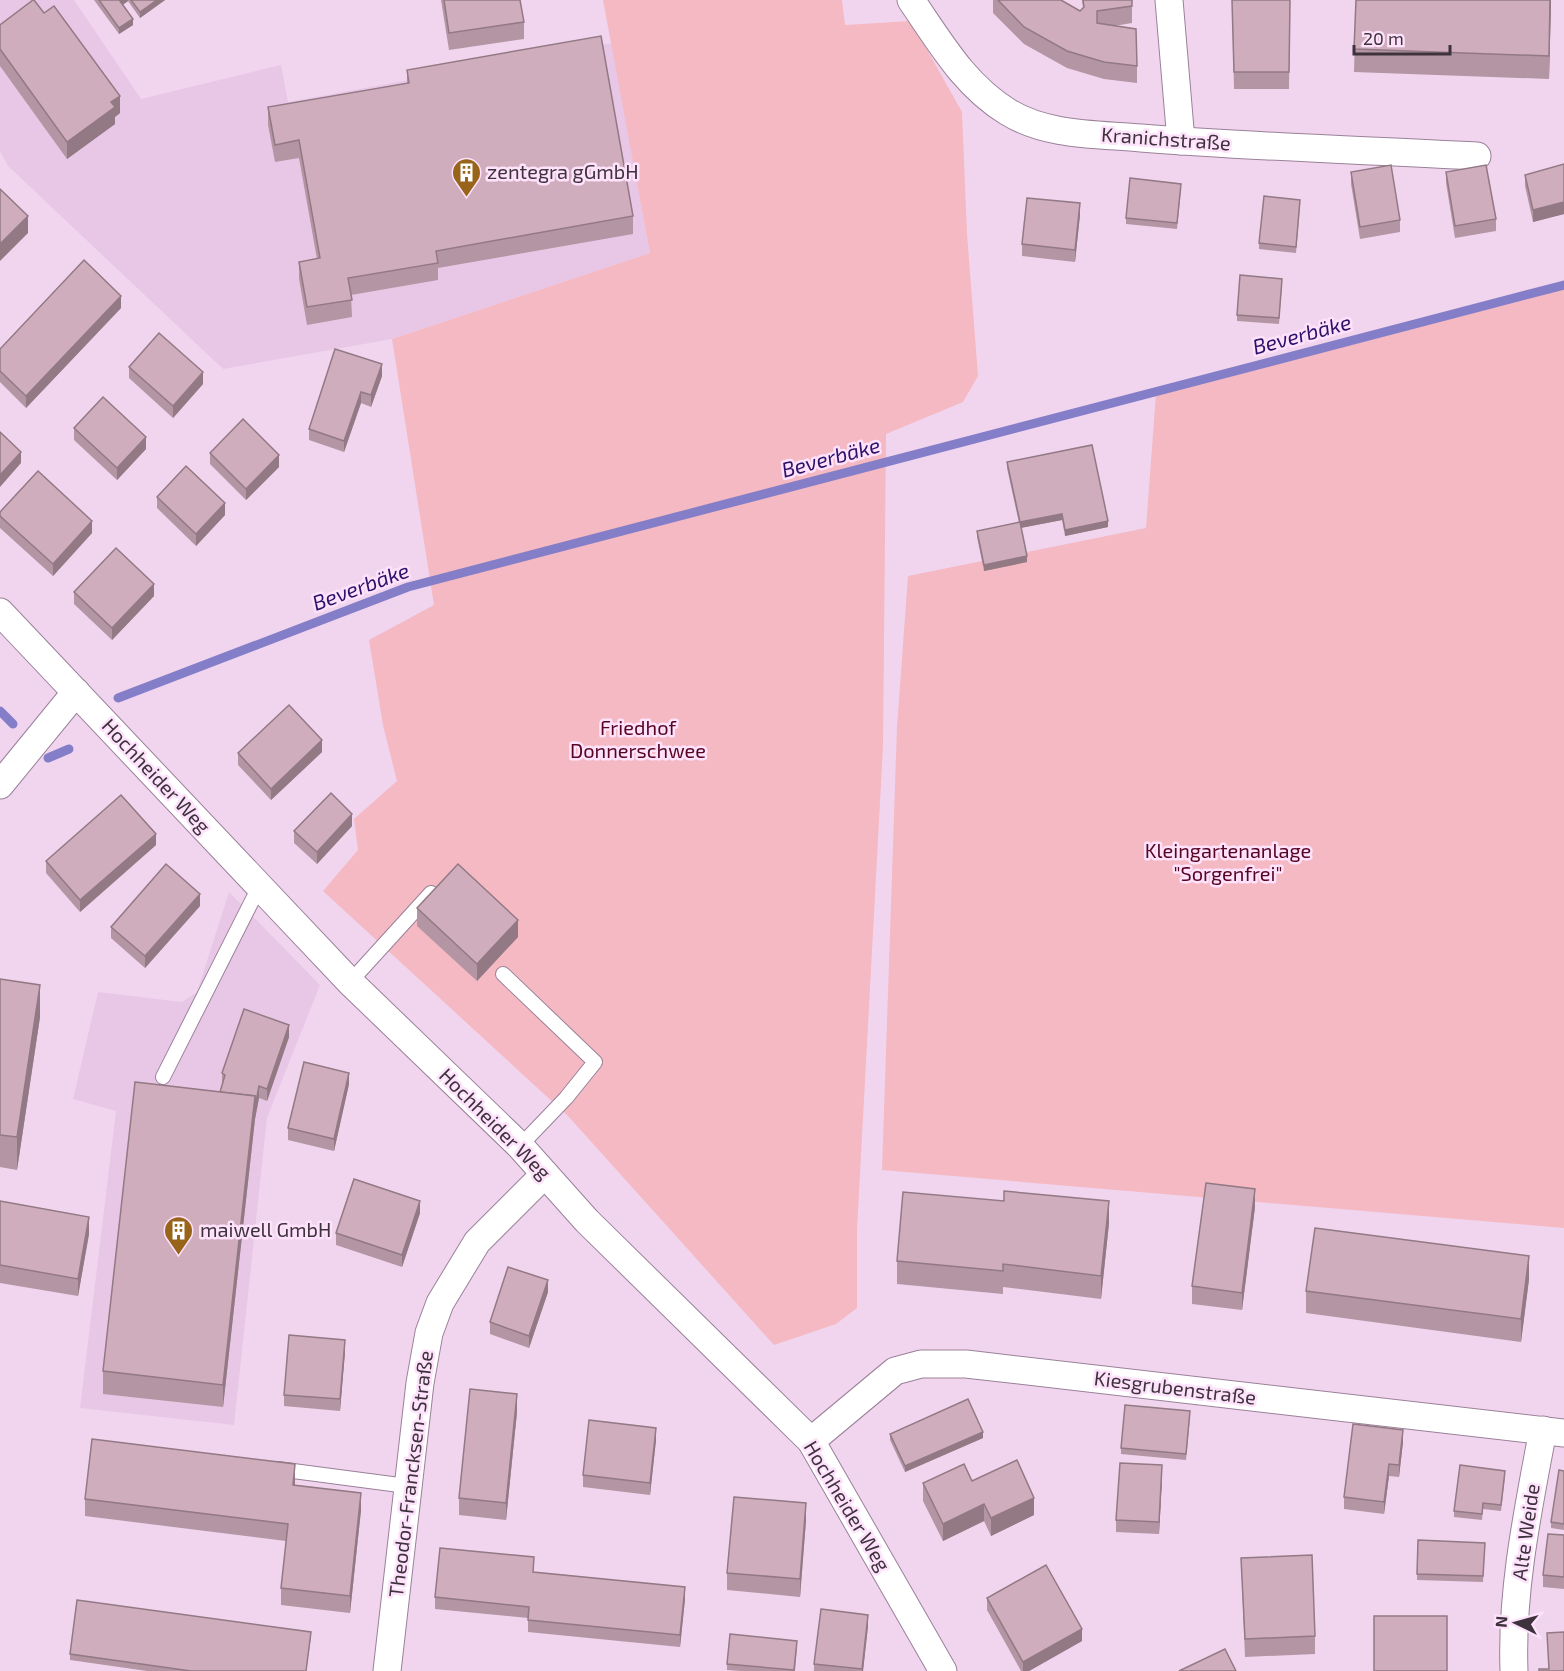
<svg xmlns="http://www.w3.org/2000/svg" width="1564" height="1671" font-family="'Exo 2',sans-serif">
<rect width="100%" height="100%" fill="#f1d5ef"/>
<g fill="#e8c7e6">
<path d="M0,0H74L141,99L281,65L288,102L612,43L650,253L392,339L223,369L8,166L0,151Z"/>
<path d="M229,892L320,985L267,1118L234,1425L80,1408L116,1111L73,1099L98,992L182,1002L197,992Z"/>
</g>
<g fill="#f4b9c2">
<path d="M603,0H842L845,25L911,21L962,112L967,234L978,376L963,402L886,434L883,747L857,1229V1308L836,1324L774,1345L568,1116L323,891L358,850L354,819L397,781L383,725L369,640L434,605L392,339L650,253Z"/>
<path d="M1564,286V1228L882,1170L897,727L908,576L1146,528L1156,394L1378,338Z"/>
</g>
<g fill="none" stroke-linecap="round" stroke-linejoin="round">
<g stroke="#847ec8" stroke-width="9">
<path d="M118,698L408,587L1564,285"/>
<path d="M0,711L13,724"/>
<path d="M48,758L69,749"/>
</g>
<defs>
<g id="service">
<path d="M503,974L595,1062L566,1098L520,1146"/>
<path d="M350,982L431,893"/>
<path d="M163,1077L259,887"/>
<path d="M278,1469L407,1486"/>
</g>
<g id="minor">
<path d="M911,0C940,42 964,85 1008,112C1047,136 1097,134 1141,138C1253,147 1365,150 1477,156"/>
<path d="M1169,0L1181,141"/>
<path d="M0,612L350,982L520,1146L587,1221L811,1441L943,1671"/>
<path d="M0,785L76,692"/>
<path d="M811,1441L895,1371L921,1364H966L1564,1433"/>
<path d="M387,1671L420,1383L429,1333L440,1303L477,1242L545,1174"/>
<path d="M1514,1671C1511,1590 1528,1510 1543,1430"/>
</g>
</defs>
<use href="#service" stroke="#9a8199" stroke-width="16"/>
<use href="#minor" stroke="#9a8199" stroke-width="29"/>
<use href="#service" stroke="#fff" stroke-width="14"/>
<use href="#minor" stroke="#fff" stroke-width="27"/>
</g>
<g fill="#b395a3">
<path d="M94,0H165L140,18L128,1L122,5L133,25L119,34Z"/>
<path d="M441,0H520L524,22V39L449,50Z"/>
<path d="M993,0H1061L1080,11L1083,8L1082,0H1132V23L1114,26L1137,66V83L1104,79L1067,68L1024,44L993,13Z"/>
<path d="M1232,0H1290L1289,89H1234Z"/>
<path d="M1356,0H1551L1549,79L1354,72Z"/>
<path d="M0,25L120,113L115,117V124L67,159L0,66Z"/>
<path d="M407,70L633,216V234L438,268V280L351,295L352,317L307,325L299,279V262L317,259L299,158L275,162L268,125V107L407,83Z"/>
<path d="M1564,164V214L1533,222L1525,186V175Z"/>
<path d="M1351,172L1400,220V232L1360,239L1351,184Z"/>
<path d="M1446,172L1496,219V231L1455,238L1446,183Z"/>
<path d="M1181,189L1177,229L1126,224V218Z"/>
<path d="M1300,206L1296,253L1259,249V243Z"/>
<path d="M1080,215L1075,262L1022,256V244Z"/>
<path d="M1282,285L1279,324L1237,321V315Z"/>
<path d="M121,308L26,408L0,382V349Z"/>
<path d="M129,367L203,384L173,418L129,378Z"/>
<path d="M382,376L371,407L361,403L344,452L309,440V429Z"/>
<path d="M74,428L146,449L117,480L74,440Z"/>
<path d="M210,453L279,467L246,500L210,464Z"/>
<path d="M1007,462L1108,527L1065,536L1062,520L1021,528L1027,562L984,571L977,537V531L1019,523L1007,468Z"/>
<path d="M157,497L225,515L196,546L157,508Z"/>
<path d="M0,512L92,533L53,576L0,528Z"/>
<path d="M74,592L154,596L112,640L74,604Z"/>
<path d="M322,752L271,800L238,765V753Z"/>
<path d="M352,826L317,864L294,843V831Z"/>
<path d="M156,845L80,912L46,873V861Z"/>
<path d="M200,906L145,968L111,938V927Z"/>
<path d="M417,908L518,937L477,981L417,926Z"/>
<path d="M0,979L40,1017L17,1170L0,1167Z"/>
<path d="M289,1037L267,1101L259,1098L255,1119L223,1407L103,1394V1371L220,1092L222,1085V1073Z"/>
<path d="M349,1084L334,1151L288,1140V1128Z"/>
<path d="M0,1201L89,1234L78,1296L0,1283Z"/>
<path d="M1004,1201L1109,1223L1101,1299L1003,1287V1294L897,1284V1261Z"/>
<path d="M1255,1207L1242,1310L1192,1304V1286Z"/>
<path d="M420,1213L402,1267L336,1245V1233Z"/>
<path d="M1529,1279L1521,1342L1306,1313V1291Z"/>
<path d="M548,1292L529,1348L490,1334V1322Z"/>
<path d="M345,1352L340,1411L284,1406V1395Z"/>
<path d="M517,1412L506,1520L459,1515V1498Z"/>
<path d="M1190,1417L1186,1460L1121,1454V1448Z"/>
<path d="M890,1434L983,1438L905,1472L890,1440Z"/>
<path d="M656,1440L650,1495L583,1487V1475Z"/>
<path d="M1403,1442L1399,1477L1389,1476L1384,1514L1344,1509V1497Z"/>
<path d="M1564,1471V1530L1551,1528V1522Z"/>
<path d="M1162,1477L1159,1534L1116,1532V1520Z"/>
<path d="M1505,1477L1501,1511L1483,1509L1482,1520L1454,1517V1511Z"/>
<path d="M972,1481L1034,1515L991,1536L984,1521L943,1541L923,1501V1483Z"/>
<path d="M295,1482V1485L361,1510L350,1613L281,1605V1588L286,1541L85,1516V1499Z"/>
<path d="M806,1520L800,1597L727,1590V1573Z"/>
<path d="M1564,1535V1589L1543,1587V1575Z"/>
<path d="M1418,1540L1485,1543L1483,1582L1417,1580Z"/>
<path d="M1241,1558L1315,1636V1654L1245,1657Z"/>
<path d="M534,1572L685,1599L680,1647L528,1632V1618L435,1609V1597Z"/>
<path d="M987,1598L1082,1641L1029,1671H1021L987,1610Z"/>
<path d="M868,1626L863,1671H814V1664Z"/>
<path d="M311,1637L306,1671H147L70,1660V1654Z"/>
<path d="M797,1647L795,1671H741L727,1670V1664Z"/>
</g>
<g fill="#927984">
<path d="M121,0H128V1L120,7V1Z"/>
<path d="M157,0H165L140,18V12Z"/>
<path d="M1550,0H1551L1549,79V56Z"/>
<path d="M133,19V25L119,34V28Z"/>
<path d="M120,96V113L115,117V124L67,159V142L111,102Z"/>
<path d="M1564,202V214L1533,222V210Z"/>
<path d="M1080,203V215L1075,262V250Z"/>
<path d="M28,216V233L0,261V244Z"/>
<path d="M121,296V308L26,408V396Z"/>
<path d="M382,364V376L371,407V395Z"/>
<path d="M203,372V384L173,418V406Z"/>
<path d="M361,392V403L344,452V441Z"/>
<path d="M146,437V449L117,480V468Z"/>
<path d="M21,452V463L0,487V475Z"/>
<path d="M279,455V467L246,500V489Z"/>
<path d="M225,503V515L196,546V534Z"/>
<path d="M1062,514V520L1020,528V522Z"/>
<path d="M92,521V533L53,576V564Z"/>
<path d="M1108,521V527L1065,536V530Z"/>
<path d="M1027,556V562L984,571V565Z"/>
<path d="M154,584V596L112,640V628Z"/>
<path d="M322,740V752L271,800V789Z"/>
<path d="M352,814V826L317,864V852Z"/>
<path d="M156,834V845L80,912V900Z"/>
<path d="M200,894V906L145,968V956Z"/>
<path d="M518,920V937L477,981V964Z"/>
<path d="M40,985V1017L17,1170V1137Z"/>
<path d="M289,1025V1037L267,1101V1089Z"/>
<path d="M349,1073V1084L334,1151V1139Z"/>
<path d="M259,1086V1098L255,1119L223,1407V1385L255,1096Z"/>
<path d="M1255,1189V1207L1242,1310V1293Z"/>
<path d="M420,1201V1213L402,1267V1255Z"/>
<path d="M1109,1201V1223L1101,1299V1276Z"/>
<path d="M89,1217V1234L78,1296V1279Z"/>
<path d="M1529,1256V1279L1521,1342V1319Z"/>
<path d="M548,1280V1292L529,1348V1336Z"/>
<path d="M345,1340V1352L340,1411V1399Z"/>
<path d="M517,1394V1412L506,1520V1503Z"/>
<path d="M656,1428V1440L650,1495V1483Z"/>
<path d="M1403,1430V1442L1399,1477V1465Z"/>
<path d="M983,1432V1438L905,1472V1466Z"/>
<path d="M295,1464V1482L293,1502V1485Z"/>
<path d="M1389,1464V1476L1384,1514V1502Z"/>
<path d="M1162,1465V1477L1159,1534V1522Z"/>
<path d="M361,1493V1510L350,1613V1596Z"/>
<path d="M1034,1498V1515L991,1536V1518Z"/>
<path d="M806,1503V1520L800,1597V1579Z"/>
<path d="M984,1504V1521L943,1541V1524Z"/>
<path d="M685,1587V1599L680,1647V1635Z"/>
<path d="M868,1615V1626L863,1671H862Z"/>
<path d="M1082,1629V1641L1029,1671H1023V1662Z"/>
</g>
<g fill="#d0adbd" stroke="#927984" stroke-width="1.5">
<path d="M33,0H34L44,13L54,6L120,96L111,102L115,107L67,142L0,49V25Z"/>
<path d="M99,0H121L120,1L133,19L119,28Z"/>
<path d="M131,0H157L140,12Z"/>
<path d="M444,0H520L524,22L449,33Z"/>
<path d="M998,0H1061L1080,11L1084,7L1083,0H1132V6L1097,11V23L1136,29L1137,66L1104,62L1067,51L1024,27Z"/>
<path d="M1232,0H1290L1289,72H1234Z"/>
<path d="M1356,0H1550L1549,56L1354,49Z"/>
<path d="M601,36L633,216L436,251L438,263L348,278L352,300L307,307L299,262L320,258L299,140L275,145L268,107L409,83L407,70Z"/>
<path d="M1564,164V202L1533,210L1525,175Z"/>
<path d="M1391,165L1400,220L1360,227L1351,172Z"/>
<path d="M1486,165L1496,219L1455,226L1446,172Z"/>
<path d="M1130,178L1181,184L1177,223L1126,218Z"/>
<path d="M0,189L28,216L0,244Z"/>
<path d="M1264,196L1300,200L1296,247L1259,243Z"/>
<path d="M1027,198L1080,203L1075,250L1022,244Z"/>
<path d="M84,260L121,296L26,396L0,371V349Z"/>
<path d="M1240,275L1282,279L1279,318L1237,315Z"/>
<path d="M159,333L203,372L173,406L129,367Z"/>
<path d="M335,349L382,364L371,395L361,392L344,441L309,429Z"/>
<path d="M103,397L146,437L117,468L74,428Z"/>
<path d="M243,419L279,455L246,489L210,453Z"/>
<path d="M0,432L21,452L0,475Z"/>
<path d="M1092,445L1108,521L1065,530L1062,514L1020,522L1007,462Z"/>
<path d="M186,466L225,503L196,534L157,497Z"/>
<path d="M38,471L92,521L53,564L0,516V512Z"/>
<path d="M1020,522L1027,556L984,565L977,531Z"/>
<path d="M116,548L154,584L112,628L74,592Z"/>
<path d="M289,705L322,740L271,789L238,753Z"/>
<path d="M331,793L352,814L317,852L294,831Z"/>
<path d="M121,795L156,834L80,900L46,861Z"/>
<path d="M166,864L200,894L145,956L111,927Z"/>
<path d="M458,864L518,920L477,964L417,908Z"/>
<path d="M0,979L40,985L17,1137L0,1135Z"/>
<path d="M244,1009L289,1025L267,1089L259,1086L255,1107V1096L220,1092L225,1075L222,1073Z"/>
<path d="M304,1062L349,1073L334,1139L288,1128Z"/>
<path d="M135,1082L255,1096L223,1385L103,1371Z"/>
<path d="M354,1179L420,1201L402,1255L336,1233Z"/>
<path d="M1206,1183L1255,1189L1242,1293L1192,1286Z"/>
<path d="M1004,1191L1109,1201L1101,1276L1003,1264V1271L897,1261L903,1192L1004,1201Z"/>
<path d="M0,1201L89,1217L78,1279L0,1265Z"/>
<path d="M1315,1228L1529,1256L1521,1319L1306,1291Z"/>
<path d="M508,1267L548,1280L529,1336L490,1322Z"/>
<path d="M289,1335L345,1340L340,1399L284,1395Z"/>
<path d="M470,1389L517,1394L506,1503L459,1498Z"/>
<path d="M968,1399L983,1432L905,1466L890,1434Z"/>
<path d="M1125,1405L1190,1411L1186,1454L1121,1448Z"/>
<path d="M589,1420L656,1428L650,1483L583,1475Z"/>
<path d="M1353,1424L1403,1430L1399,1465L1389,1464L1384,1502L1344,1497Z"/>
<path d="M92,1439L295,1464L293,1485L361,1493L350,1596L281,1588L288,1524L85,1499Z"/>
<path d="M1017,1460L1034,1498L991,1518L984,1504L943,1524L923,1483L964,1464L972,1481Z"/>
<path d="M1120,1463L1162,1465L1159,1522L1116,1520Z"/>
<path d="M1460,1465L1505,1471L1501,1505L1483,1503L1482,1514L1454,1511Z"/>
<path d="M1559,1470L1564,1471V1524L1551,1522Z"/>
<path d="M734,1497L806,1503L800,1579L727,1573Z"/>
<path d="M1548,1534L1564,1535V1577L1543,1575Z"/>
<path d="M1418,1540L1485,1543L1483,1576L1417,1574Z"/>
<path d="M440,1548L534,1557L533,1572L685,1587L680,1635L528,1620L529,1607L435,1597Z"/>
<path d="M1312,1555L1315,1636L1245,1639L1241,1558Z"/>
<path d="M1046,1565L1082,1629L1023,1662L987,1598Z"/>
<path d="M77,1600L311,1632L306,1671H191L70,1654Z"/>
<path d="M821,1609L868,1615L862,1669L814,1664Z"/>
<rect x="1374" y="1616" width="73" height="55"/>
<path d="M1564,1632V1671H1539V1669H1549L1547,1633Z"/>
<path d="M730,1634L797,1641L794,1670L727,1664Z"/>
<path d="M1225,1649L1236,1671H1179Z"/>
</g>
<defs>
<symbol id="building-pin" viewBox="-11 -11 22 30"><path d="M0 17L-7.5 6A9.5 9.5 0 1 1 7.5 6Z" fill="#986419" stroke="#fee2fc"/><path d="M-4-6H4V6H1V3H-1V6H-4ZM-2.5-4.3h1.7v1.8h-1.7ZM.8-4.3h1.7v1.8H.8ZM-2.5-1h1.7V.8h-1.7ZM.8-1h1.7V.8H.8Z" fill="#fff"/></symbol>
</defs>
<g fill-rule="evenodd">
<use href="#building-pin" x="450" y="156" width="33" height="45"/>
<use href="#building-pin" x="162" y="1214" width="33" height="45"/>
</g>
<g text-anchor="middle" stroke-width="5" stroke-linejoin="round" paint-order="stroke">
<g font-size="20" fill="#3e333d" stroke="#fee2fc">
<text transform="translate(1166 139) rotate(4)" y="7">Kranichstraße</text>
<text transform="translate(156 776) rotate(47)" y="7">Hochheider Weg</text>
<text transform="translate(495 1124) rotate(45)" y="7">Hochheider Weg</text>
<text transform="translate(1175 1388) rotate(7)" y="7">Kiesgrubenstraße</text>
<text transform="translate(411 1474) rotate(-83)" y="7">Theodor-Francksen-Straße</text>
<text transform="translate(847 1506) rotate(59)" y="7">Hochheider Weg</text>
<text transform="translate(1526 1532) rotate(-82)" y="7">Alte Weide</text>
</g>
<g font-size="20" fill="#3e333d" stroke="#fee2fc" text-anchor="start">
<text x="487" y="179">zentegra gGmbH</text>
<text x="200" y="1237">maiwell GmbH</text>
</g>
<g font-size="20" fill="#560420" stroke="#fee2fc">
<text x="638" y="735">Friedhof<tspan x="638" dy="23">Donnerschwee</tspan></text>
<text x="1228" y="858">Kleingartenanlage<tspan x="1228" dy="23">"Sorgenfrei"</tspan></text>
</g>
<g font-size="21" font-style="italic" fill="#2b116a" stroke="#fee2fc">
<text transform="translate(1302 335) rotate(-15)" y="7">Beverbäke</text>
<text transform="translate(831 458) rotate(-15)" y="7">Beverbäke</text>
<text transform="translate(361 587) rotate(-20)" y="7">Beverbäke</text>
</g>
</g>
<g transform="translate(1516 1623) rotate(275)" stroke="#fee2fc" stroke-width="4.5" paint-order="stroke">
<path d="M0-4.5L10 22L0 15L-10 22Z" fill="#3e333d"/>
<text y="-9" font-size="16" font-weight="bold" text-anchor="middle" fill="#3e333d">N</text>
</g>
<path d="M1354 45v9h96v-9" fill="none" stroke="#3e333d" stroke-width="3"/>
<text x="1363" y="45" font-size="18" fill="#3e333d" stroke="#fee2fc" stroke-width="4.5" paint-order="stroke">20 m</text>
</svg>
